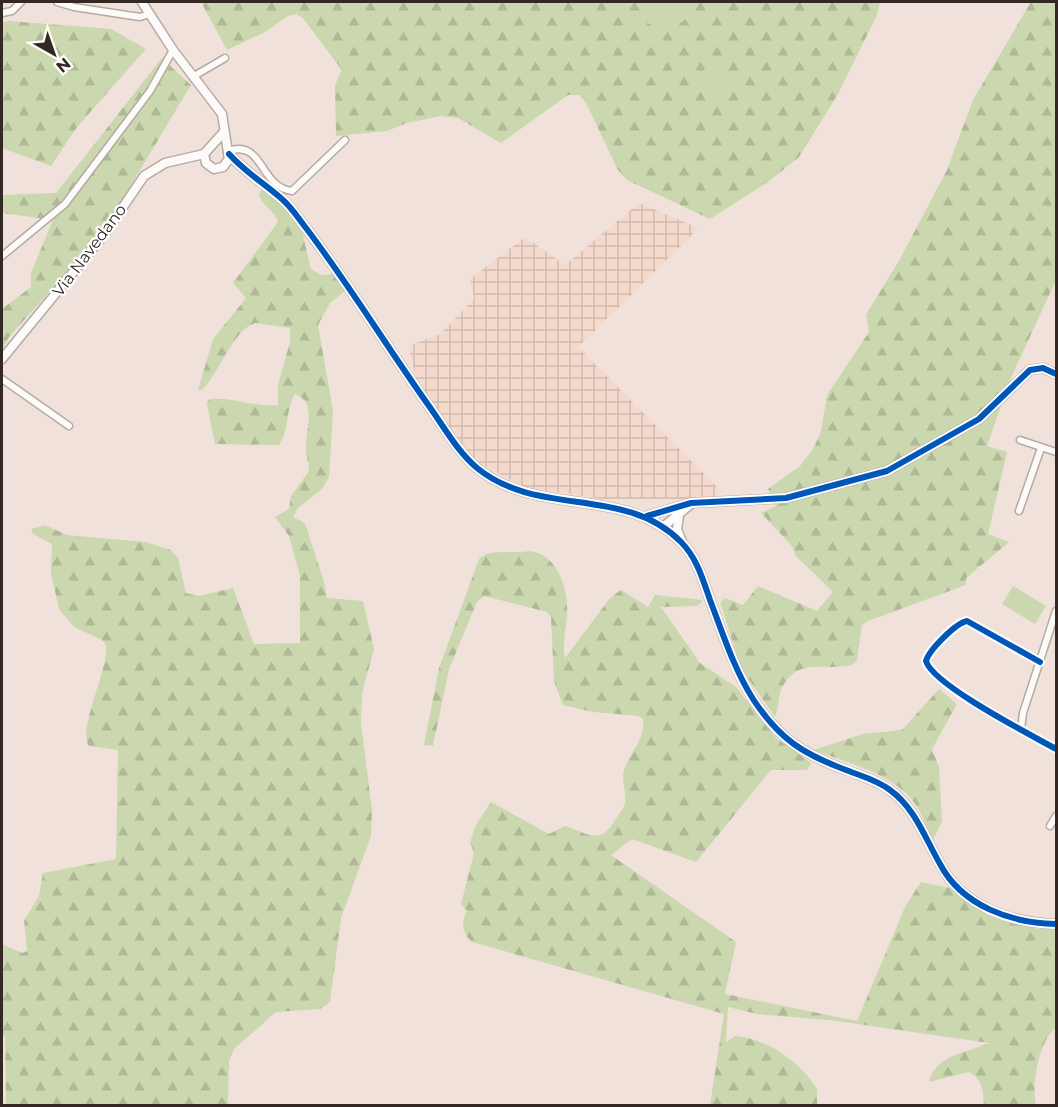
<svg xmlns="http://www.w3.org/2000/svg" width="1058" height="1107" font-family="Montserrat,sans-serif">
<defs>
<pattern id="industrial-grid" width="8" height="8" patternUnits="userSpaceOnUse" patternTransform="scale(1.5)"><rect width="8" height="8" fill="#f4dacd"/><path d="M0 4h8M4 0v8" fill="none" stroke="#d2bbb0"/></pattern>
<pattern id="forest-firs" width="22" height="20" patternUnits="userSpaceOnUse" patternTransform="scale(1.5)"><rect width="22" height="20" fill="#cbd7af"/><path d="M5 1l3.5 6h-7zM16 11l3.5 6h-7z" fill="#afb996"/></pattern>
</defs>
<rect width="100%" height="100%" fill="#f0e2da"/>
<path fill="url(#industrial-grid)" d="M639,203L699,228L578,347L722,492L713,499H601L524,487L475,461L418,385L408,346L440,334L474,299L470,279L525,237L565,265Z"/>
<g fill="#cbd7af">
<path d="M648,2H689L697,12L661,35L643,20Z"/>
<path d="M717,62L726,68L730,77L727,83L712,94L689,90L705,70Z"/>
<path d="M1013,586L1046,606L1035,624L1002,604Z"/>
</g>
<g fill="url(#forest-firs)" fill-rule="evenodd">
<path d="M201,2H648L643,20L656,28L661,35L697,12L689,2H880L877,15L838,94L799,157L768,182L710,219L627,180L618,170L586,103L579,95H568L501,143L458,118L441,116L407,123L387,131L336,136L335,85L342,70L303,18L296,14L288,16L265,32L227,50ZM717,63L726,68L730,77L727,83L712,94L689,90L705,70Z"/>
<path d="M1031,2H1056V280L1010,380L987,446L1007,452L988,534L1009,542L966,578V585L868,621L862,625L857,661L852,665C825,672 797,655 781,690C778,699 779,708 775,717L741,668L720,602L725,598L743,605L758,586L817,611L833,592L796,556L792,546L761,513L776,506L768,489L800,466L813,449L821,432L827,395L869,332L866,315L900,259L947,170L973,100Z"/>
<path d="M9,21L111,29L146,49L77,127L51,166L2,148V23Z"/>
<path d="M162,58L191,85L116,210L82,255L9,337L2,350V309L31,287V273L53,220L2,213V195L56,193Z"/>
<path d="M266,184L301,227L311,269L321,275L333,274L345,291L330,303L318,325L333,411L329,477L322,489L298,508L293,517L303,522L306,526L324,582L327,598L363,601L374,649L362,693L361,723L372,811L371,836L341,918L330,1002L320,1009L276,1012L234,1049L229,1061L228,1105H6L5,1036H2V944L22,953L27,951L24,921L39,896L43,873L116,859L118,750L89,746C77,729 109,670 106,645L102,640L74,627L59,609L51,574L52,544L33,534L31,529L45,525L67,535L145,542L171,550L178,558L186,593L199,596L233,588L254,644L300,643V576L289,536L275,517L289,509L291,496L309,471C309,464 307,458 306,451C304,432 319,403 295,394C285,410 290,429 279,445L215,444L207,404L208,400C226,395 253,408 278,405V385L290,342V328L255,323C232,331 219,374 202,390H198L213,339L246,298L233,283L278,222C274,210 261,205 259,194Z"/>
<path d="M529,551C558,553 569,591 567,615C566,631 562,641 565,658L610,598L621,590L648,607L655,595L703,600L697,606L661,607L700,663L736,687L776,738L811,763L807,770H771L696,862L632,839L611,855L736,942L725,994L857,1021L905,907L921,882L950,888L965,901L987,913L1037,929H1056V1028C1039,1039 1031,1087 1036,1105H984C983,1091 983,1080 969,1072L929,1082C936,1054 969,1052 989,1043L837,1021L757,1014L728,1007L726,1042L735,1036C766,1038 801,1062 817,1089V1105H710L724,1014L472,942C462,934 461,921 467,911L461,904L474,853L470,842L476,825L491,802L549,834L565,826C589,833 599,847 616,819C619,814 624,808 625,803C627,792 621,781 624,770C629,752 646,740 643,719L639,716L593,712L563,705L554,681L551,617L547,612L484,596L477,602L449,669L433,746L424,745L439,668L479,559C489,548 515,554 529,551Z"/>
<path d="M939,689L957,704L932,749L939,767L942,821L932,842C928,832 925,821 920,812C902,775 849,764 814,750L863,734L902,730Z"/>
</g>
<g fill="none" stroke-linecap="round" stroke-linejoin="round">
<defs>
<g id="street">
<path d="M57,2L74,7L140,17L149,14"/>
<path d="M2,13L12,11L21,2"/>
<path d="M194,76L225,58"/>
<path d="M228,151C264,139 259,187 292,191L345,140"/>
<path d="M2,256L65,204L150,91L173,50"/>
<path d="M2,379L69,426"/>
<path d="M1020,440L1056,452"/>
<path d="M1019,511L1041,448"/>
<path d="M1040,662L967,621C956,623 929,650 926,661C933,685 1031,735 1056,749"/>
<path d="M1021,729L1023,713L1056,611"/>
<path d="M1050,826L1056,816"/>
</g>
<g id="secondary">
<path d="M142,2L173,50L222,114L229,159L223,167L214,169L206,163L204,154L223,133"/>
<path d="M229,154C245,172 265,184 283,200C292,208 299,219 306,228C350,286 387,347 429,406C444,427 457,451 477,468C538,518 625,485 681,542C697,558 703,580 710,600C723,634 734,669 753,699C779,739 803,754 846,770C861,776 877,780 890,790C915,808 925,838 940,864C962,906 1011,923 1056,924"/>
<path d="M2,359L106,232L144,176L165,163L204,154"/>
<path d="M647,516L691,503L786,498L887,471L979,419L1030,370L1043,368L1056,374"/>
<path d="M679,516L677,529L682,542"/>
<path d="M664,526L691,504"/>
</g>
</defs>
<use href="#street" stroke="#b6aaa4" stroke-width="9"/>
<use href="#secondary" stroke="#b6aaa4" stroke-width="11"/>
<use href="#street" stroke="#fdfbf9" stroke-width="6"/>
<use href="#secondary" stroke="#fdfbf9" stroke-width="8"/>
<defs>
<g id="cycleway">
<path d="M229,154C245,172 265,184 283,200C292,208 299,219 306,228C350,286 387,347 429,406C444,427 457,451 477,468C538,518 625,485 681,542C697,558 703,580 710,600C723,634 734,669 753,699C779,739 803,754 846,770C861,776 877,780 890,790C915,808 925,838 940,864C962,906 1011,923 1056,924"/>
<path d="M647,516L691,503L786,498L887,471L979,419L1030,370L1043,368L1056,374"/>
<path d="M1040,662L967,621C956,623 929,650 926,661C933,685 1031,735 1056,749"/>
</g>
</defs>
<use href="#cycleway" stroke="#fff" stroke-width="10"/>
<use href="#cycleway" stroke="#0057b8" stroke-width="6"/>
</g>
<g text-anchor="middle" stroke-width="4.5" stroke-linejoin="round" paint-order="stroke">
<g font-size="16" fill="#332823" stroke="#fff">
<text transform="translate(89 250) rotate(-53)" y="6">Via Navedano</text>
</g>
</g>
<rect width="1058" height="1107" fill="none" stroke="#332823" stroke-width="6"/>
<g transform="translate(54 54) rotate(140)" stroke="#ffffff" stroke-width="4.5" paint-order="stroke">
<path d="M0-4.5L10 22L0 15L-10 22Z" fill="#332823"/>
<text y="-9" font-size="16" font-weight="bold" text-anchor="middle" fill="#332823">N</text>
</g>
</svg>
